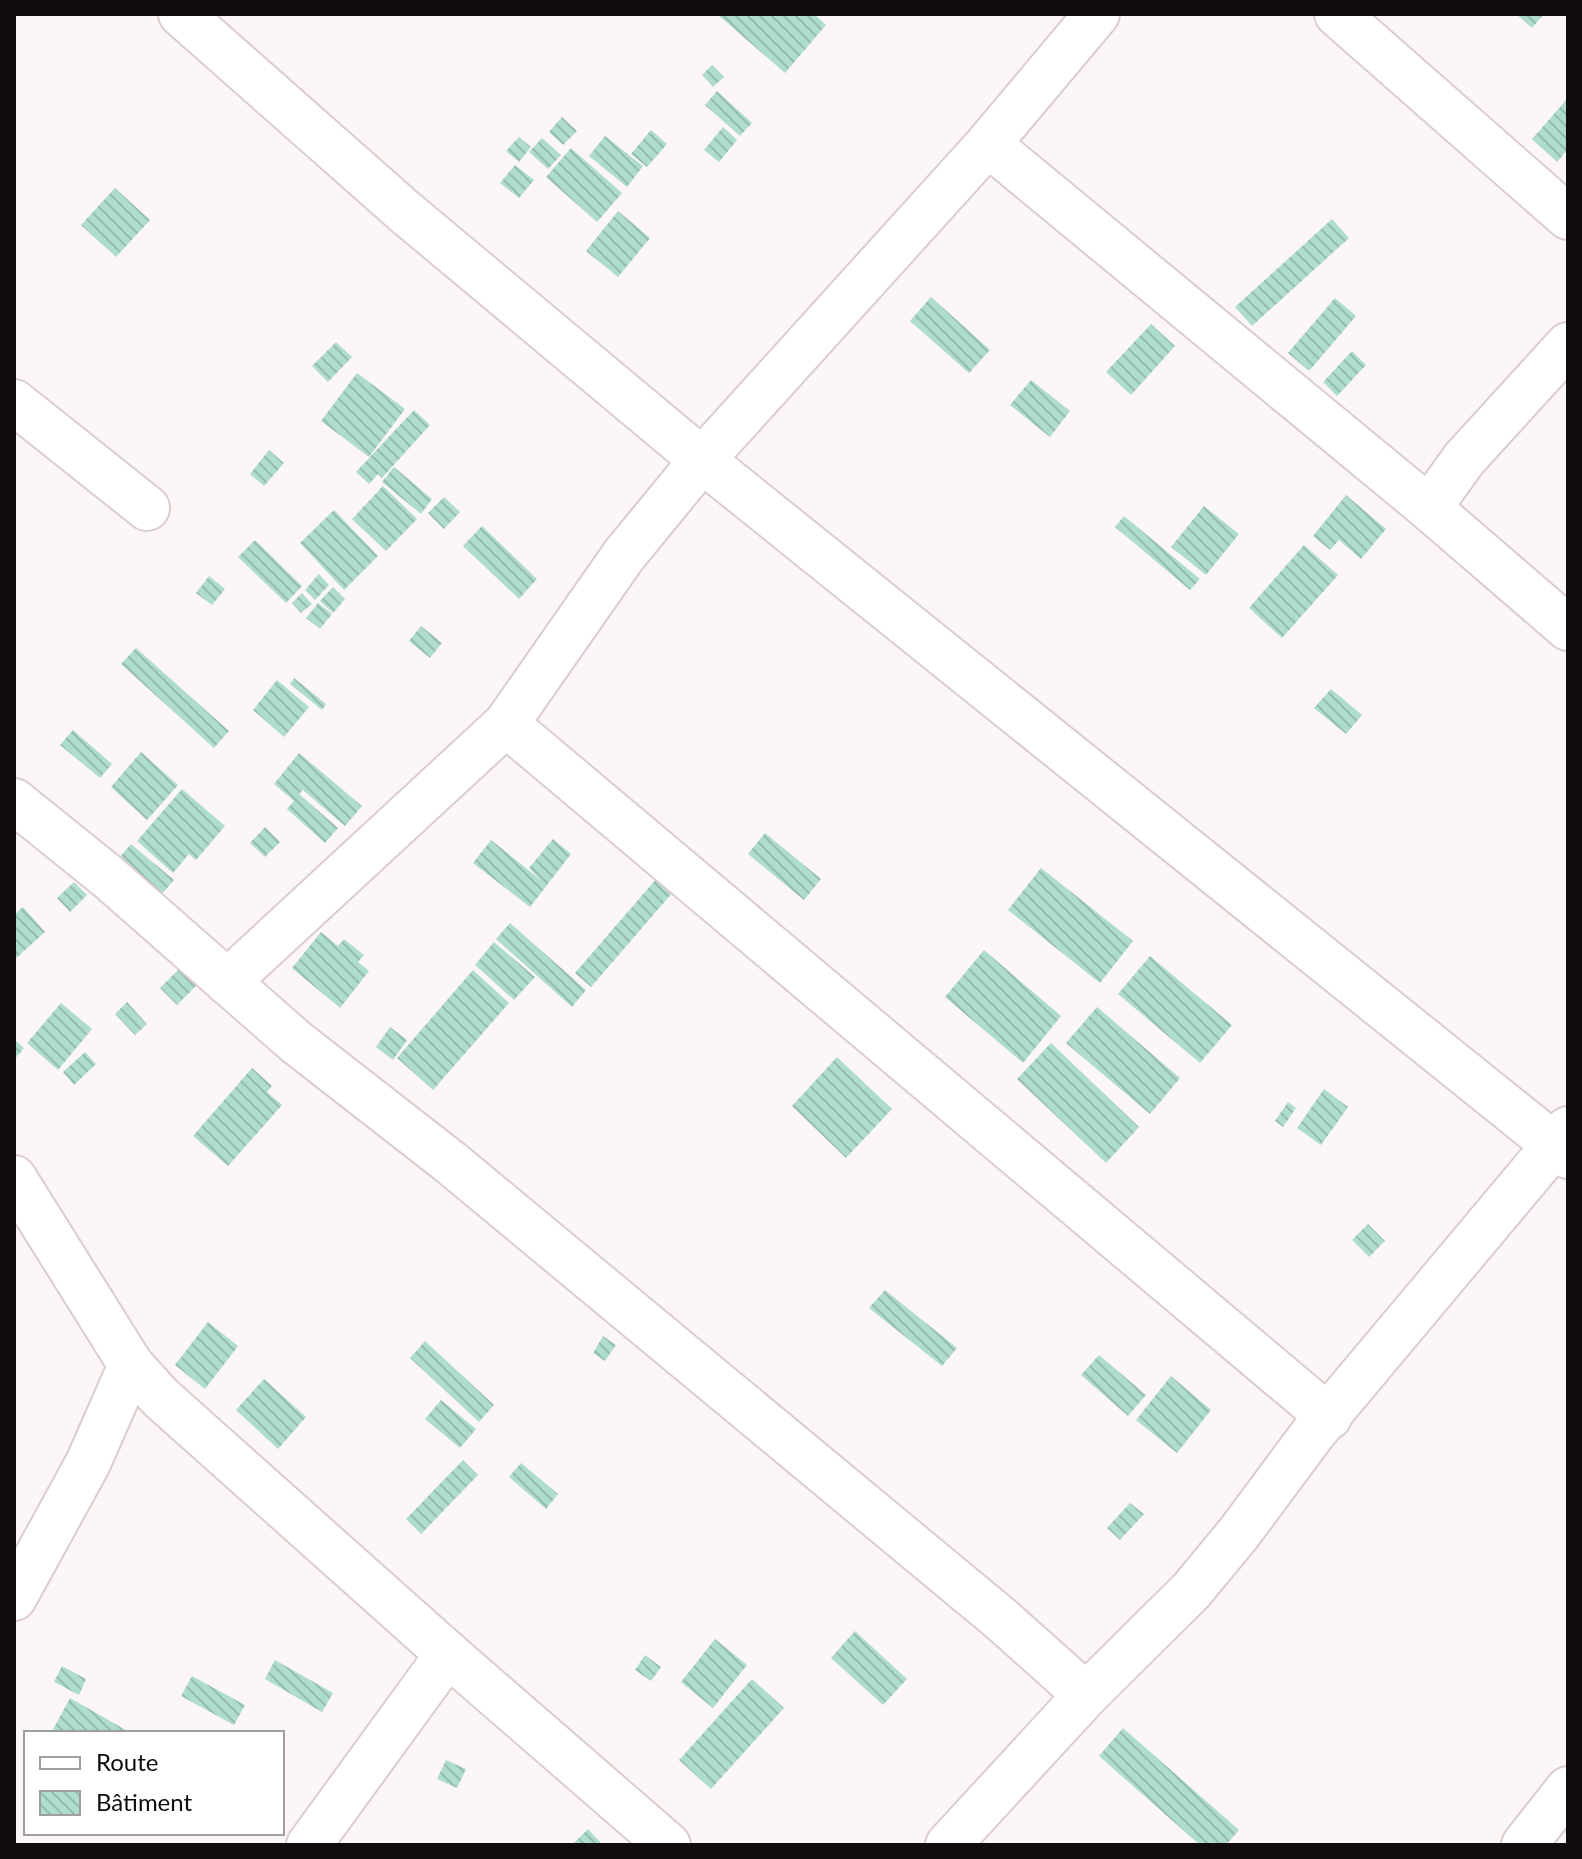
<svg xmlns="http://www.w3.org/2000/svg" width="1582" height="1859" font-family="Lato,sans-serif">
<defs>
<pattern id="building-back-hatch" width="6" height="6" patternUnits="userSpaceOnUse" patternTransform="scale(2)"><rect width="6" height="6" fill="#aeddcb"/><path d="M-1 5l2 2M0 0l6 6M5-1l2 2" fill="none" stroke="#95bcad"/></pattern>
</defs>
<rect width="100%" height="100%" fill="#fdf6f7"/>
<g fill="url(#building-back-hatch)">
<path d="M717,14H814L826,25L785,73Z"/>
<path d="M1516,14H1544L1532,28Z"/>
<path d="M712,65L724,77L713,87L702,75Z"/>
<path d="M717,91L752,123L740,136L705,105Z"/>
<path d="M1568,98V149L1557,162L1532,139Z"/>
<path d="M562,117L577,131L563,145L549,132Z"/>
<path d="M723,127L737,140L719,162L704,150Z"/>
<path d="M651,130L667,144L647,167L631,154Z"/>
<path d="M605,136L643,166L627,187L589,156Z"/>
<path d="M519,137L531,147L519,162L506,151Z"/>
<path d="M542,138L561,155L548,169L529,152Z"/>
<path d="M571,148L622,193L597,222L546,177Z"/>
<path d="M515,165L534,180L519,198L500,183Z"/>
<path d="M115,188L150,220L116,257L81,225Z"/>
<path d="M618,211L650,238L618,277L586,251Z"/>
<path d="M1332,219L1349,238L1252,326L1235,307Z"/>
<path d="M931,297L990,350L969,373L910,321Z"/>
<path d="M1335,298L1356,316L1309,371L1288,353Z"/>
<path d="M1151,324L1175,346L1131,395L1106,372Z"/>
<path d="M336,342L352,357L328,382L312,366Z"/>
<path d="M1352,351L1366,365L1337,396L1323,382Z"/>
<path d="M357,373L405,409L369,457L321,421Z"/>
<path d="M1031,380L1070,411L1050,437L1010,405Z"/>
<path d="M414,410L430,425L382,478L378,474L369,484L356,472Z"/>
<path d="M269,450L284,463L264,486L250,474Z"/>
<path d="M394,467L432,499L421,514L382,482Z"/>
<path d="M383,486L417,519L386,551L352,519Z"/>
<path d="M1346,495L1386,529L1361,559L1339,540L1330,550L1313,536Z"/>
<path d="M444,497L460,512L444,529L428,513Z"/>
<path d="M1204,506L1239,534L1206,575L1171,547Z"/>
<path d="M334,510L378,556L344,590L300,543Z"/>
<path d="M1124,516L1200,579L1190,590L1115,527Z"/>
<path d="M482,526L537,579L519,599L463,546Z"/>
<path d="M255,540L302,586L286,603L238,557Z"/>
<path d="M1304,545L1338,575L1282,638L1249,608Z"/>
<path d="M319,574L329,585L315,600L305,590Z"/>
<path d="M209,576L225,589L212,605L196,593Z"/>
<path d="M333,587L345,599L333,613L320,601Z"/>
<path d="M302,593L312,604L301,613L292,603Z"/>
<path d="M318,603L332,614L320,629L306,618Z"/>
<path d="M421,626L442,643L430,658L409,641Z"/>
<path d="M136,648L229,731L214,748L121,664Z"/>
<path d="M294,678L326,704L322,710L290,684Z"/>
<path d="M277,680L309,707L284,737L253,710Z"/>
<path d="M1331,689L1362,715L1346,734L1314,708Z"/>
<path d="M73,730L112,764L100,778L60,745Z"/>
<path d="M141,752L178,785L147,820L111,787Z"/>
<path d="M299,753L362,806L345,826L303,790L299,794L338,828L325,843L287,809L294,801L274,784Z"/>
<path d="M182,789L225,826L196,860L189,854L173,873L137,841Z"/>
<path d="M265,827L280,842L265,857L250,843Z"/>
<path d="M765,833L821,879L804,900L748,854Z"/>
<path d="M553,839L571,854L530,907L473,863L491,840L542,881L529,868Z"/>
<path d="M131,844L174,880L155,902L113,865Z"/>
<path d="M1041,868L1133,941L1100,983L1008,910Z"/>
<path d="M657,878L673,892L591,987L575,973Z"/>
<path d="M74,882L87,895L70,912L57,898Z"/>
<path d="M23,907L45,932L14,960V915Z"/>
<path d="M510,923L586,990L572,1007L496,939Z"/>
<path d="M321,932L338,946L344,939L364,955L358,962L369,971L340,1008L292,968Z"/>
<path d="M494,942L535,977L514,1000L475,965Z"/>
<path d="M984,950L1061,1016L1023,1063L945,997Z"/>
<path d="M1150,956L1232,1025L1200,1063L1118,994Z"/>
<path d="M184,964L200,982L177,1005L160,988Z"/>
<path d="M473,970L509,1003L433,1090L397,1058Z"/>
<path d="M127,1002L147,1024L135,1035L115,1014Z"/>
<path d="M61,1003L92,1029L58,1070L27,1043Z"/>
<path d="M1097,1007L1180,1078L1150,1114L1066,1043Z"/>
<path d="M390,1027L407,1040L393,1060L376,1047Z"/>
<path d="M14,1039L24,1048L14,1060Z"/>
<path d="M1051,1043L1139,1127L1106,1163L1017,1079Z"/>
<path d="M85,1052L96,1064L74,1085L63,1072Z"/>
<path d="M837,1057L892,1109L846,1158L792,1106Z"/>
<path d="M252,1068L272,1086L267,1092L282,1105L228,1166L193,1136Z"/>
<path d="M1324,1089L1348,1107L1321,1145L1297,1128Z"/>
<path d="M1288,1102L1296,1108L1283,1127L1275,1121Z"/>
<path d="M1368,1224L1385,1241L1369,1257L1352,1240Z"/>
<path d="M885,1290L957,1348L942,1366L869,1308Z"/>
<path d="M208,1322L238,1346L205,1389L175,1365Z"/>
<path d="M603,1336L616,1345L605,1361L593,1353Z"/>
<path d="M425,1341L494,1405L479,1422L410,1358Z"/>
<path d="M1099,1355L1146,1395L1128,1416L1081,1375Z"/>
<path d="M1171,1376L1211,1410L1177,1453L1136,1420Z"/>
<path d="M264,1379L306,1417L278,1449L236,1410Z"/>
<path d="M441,1400L476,1429L460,1448L425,1419Z"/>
<path d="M463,1460L478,1475L421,1534L406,1519Z"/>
<path d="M521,1463L558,1494L546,1509L509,1477Z"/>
<path d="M1130,1503L1144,1514L1120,1540L1107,1528Z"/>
<path d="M855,1631L907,1679L883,1705L831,1658Z"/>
<path d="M715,1639L747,1665L713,1708L681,1682Z"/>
<path d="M645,1655L661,1667L651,1681L635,1670Z"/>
<path d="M275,1660L333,1693L322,1712L265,1679Z"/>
<path d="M62,1666L86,1679L79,1695L54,1682Z"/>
<path d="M192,1676L245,1705L234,1725L181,1696Z"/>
<path d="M752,1679L784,1708L711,1789L679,1760Z"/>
<path d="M70,1698L131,1733H51Z"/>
<path d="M1123,1728L1239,1830L1226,1845H1200L1099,1756Z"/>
<path d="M446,1760L466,1769L457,1788L437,1779Z"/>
<path d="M588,1829L603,1845H575L573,1844Z"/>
</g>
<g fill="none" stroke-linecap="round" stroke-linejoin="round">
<defs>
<g id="minor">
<path d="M181,14L405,212L702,460L1568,1156"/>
<path d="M1337,14L1568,217"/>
<path d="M988,144L1429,508L1568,628"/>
<path d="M14,402L147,508"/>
<path d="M1429,508L1464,459L1568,345"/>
<path d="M506,724L1329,1417"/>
<path d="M14,801L107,876L296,1042L450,1162L1001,1619L1086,1695"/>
<path d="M227,982L506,724L624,555L702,460L988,144L1097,14"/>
<path d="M14,1178L131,1365L161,1398L448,1654L668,1845"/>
<path d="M14,1598L88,1463L131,1365"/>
<path d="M309,1845L448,1654"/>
<path d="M948,1845L1086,1695L1191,1591L1239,1533L1314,1432L1568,1129"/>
<path d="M1524,1845L1568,1789"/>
</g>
</defs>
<use href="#minor" stroke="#dccccd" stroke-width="48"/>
<use href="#minor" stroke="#fff" stroke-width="44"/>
</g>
<rect width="1582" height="1859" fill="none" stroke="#110c0c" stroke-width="32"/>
<rect x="24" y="1731" width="260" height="104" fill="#ffffff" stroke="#a09e9e" stroke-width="2"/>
<rect x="40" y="1757" width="40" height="12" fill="#ffffff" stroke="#a09e9e" stroke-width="2"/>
<text x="96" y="1771" font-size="24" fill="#110c0c">Route</text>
<rect x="40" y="1791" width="40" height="24" fill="url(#building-back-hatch)" stroke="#a09e9e" stroke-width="2"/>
<text x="96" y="1811" font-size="24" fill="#110c0c">Bâtiment</text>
</svg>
